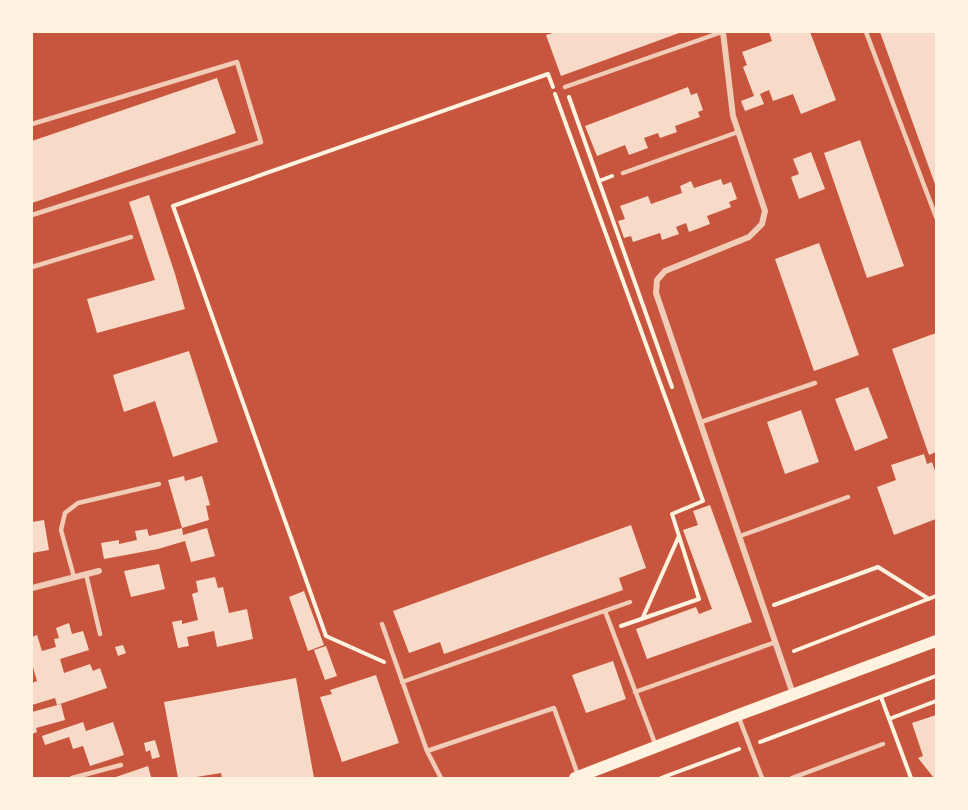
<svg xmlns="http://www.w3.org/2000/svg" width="968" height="810" font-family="'PT Sans Narrow',sans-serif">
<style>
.building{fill:#f7dbc8}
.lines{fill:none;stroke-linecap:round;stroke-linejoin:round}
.path{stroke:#fff3e0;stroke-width:4}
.service{stroke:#f1ccb7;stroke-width:4.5}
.minor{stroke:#f1ccb7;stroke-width:6}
.secondary{stroke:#fff3e0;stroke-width:12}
</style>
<rect width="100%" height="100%" fill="#c8553d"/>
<!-- building -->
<path class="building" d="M556,32H682L561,76L546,35Z
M769,32H810L836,100L801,114L793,94L773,101L769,90L760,94L764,104L745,111L741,101L754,96L743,67L747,65L742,52L772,41Z
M880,32H936V187Z
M217,78L236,133L32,203V141Z
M688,87L691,95L697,93L703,110L698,112L700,117L675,126L677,132L660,138L658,133L644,138L648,148L629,155L625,145L597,156L585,126Z
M860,140L904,266L867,278L824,153Z
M811,152L825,189L799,199L791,177L799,174L793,159Z
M721,179L723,185L731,182L737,199L729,202L731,207L707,216L710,224L689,232L686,223L676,227L679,234L662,240L660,233L633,242L631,236L624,238L618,221L625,219L620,206L648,196L651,204L682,193L680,186L691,181L694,188Z
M149,195L175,274L185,309L97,333L87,299L155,280L129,202Z
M819,243L859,355L814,371L775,259Z
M936,333V452L929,455L892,349Z
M189,351L218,442L173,457L155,401L124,412L113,375Z
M868,387L888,438L855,451L835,399Z
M801,410L819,462L785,474L767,422Z
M924,454L927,464L932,462L936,474V519L894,535L877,487L896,480L891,465Z
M184,476L185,481L202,476L210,505L206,506L209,520L182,528L168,480Z
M710,505L752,622L647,659L636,629L696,607L699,614L712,609L683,530L698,525L693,511Z
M44,520L49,550L32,553V522Z
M631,525L646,568L619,578L623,590L444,654L440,642L409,653L393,611Z
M182,528L183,535L207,528L215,556L191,562L185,541L158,549L104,559L101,543L119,540V544L137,540L135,531L147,529L149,536Z
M159,564L165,589L131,597L124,571Z
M215,577L218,588L223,587L229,613L247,609L253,639L217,647L214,631L187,637L189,646L178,648L172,622L182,620V624L198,620L192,594L198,592L196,581Z
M304,591L324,645L308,651L289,597Z
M69,623L72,634L83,631L89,650L60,659L64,673L90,664L93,671L100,668L107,688L57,705L55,698L32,705V683L37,681L32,664V637L37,635L42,651L56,647L54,639L59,638L56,628Z
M123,645L126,653L118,656L115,647Z
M326,646L337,676L325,680L314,650Z
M613,661L626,699L586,713L572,675Z
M376,675L399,743L342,762L320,697L332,694L330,690Z
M296,678L314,778H222L221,773L190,778H178L164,702Z
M61,704L65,720L36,728L37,732L32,734V712Z
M936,715V778H934L918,758L923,756L912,723Z
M83,722L86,731L113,722L124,755L90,766L83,746L73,749L69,737L45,745L42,736Z
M155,740L160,757L152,759L150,750L146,752L144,743Z
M148,766L151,777L147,778H113Z"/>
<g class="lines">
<!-- path -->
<path class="path" d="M555,94L703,501L672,514L679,536
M569,97L672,387
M599,181L612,176
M774,605L878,567L929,599
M621,626L699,599L679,536L643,617
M794,651L936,596
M384,662L326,636L173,206L548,74L553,87
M881,697L911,778
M889,719L936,701
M760,742L936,676
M661,778L739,749"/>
<!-- service -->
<path class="service" d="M866,32L936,217
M565,87L722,32
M32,124L237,62L261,142L32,215
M623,173L738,132
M32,267L131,237
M701,422L815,383
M740,536L848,497
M86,574L100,634
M74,577L61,530L65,513L78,503L159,484
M605,611L656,746
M382,624L427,751
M402,682L630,602
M635,692L776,642
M739,718L762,778
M72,778L121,765
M441,778L427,751L554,708L578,775
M792,778L883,744"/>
<!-- minor -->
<path class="minor" d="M723,32L733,116L765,211L762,224L749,237L665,271L657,280L656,293L793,694
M32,588L99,571"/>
<!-- secondary -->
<path class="secondary" d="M575,778L738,715L936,641"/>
</g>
<!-- border -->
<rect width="968" height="810" fill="none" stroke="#fff3e0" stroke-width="66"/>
</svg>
